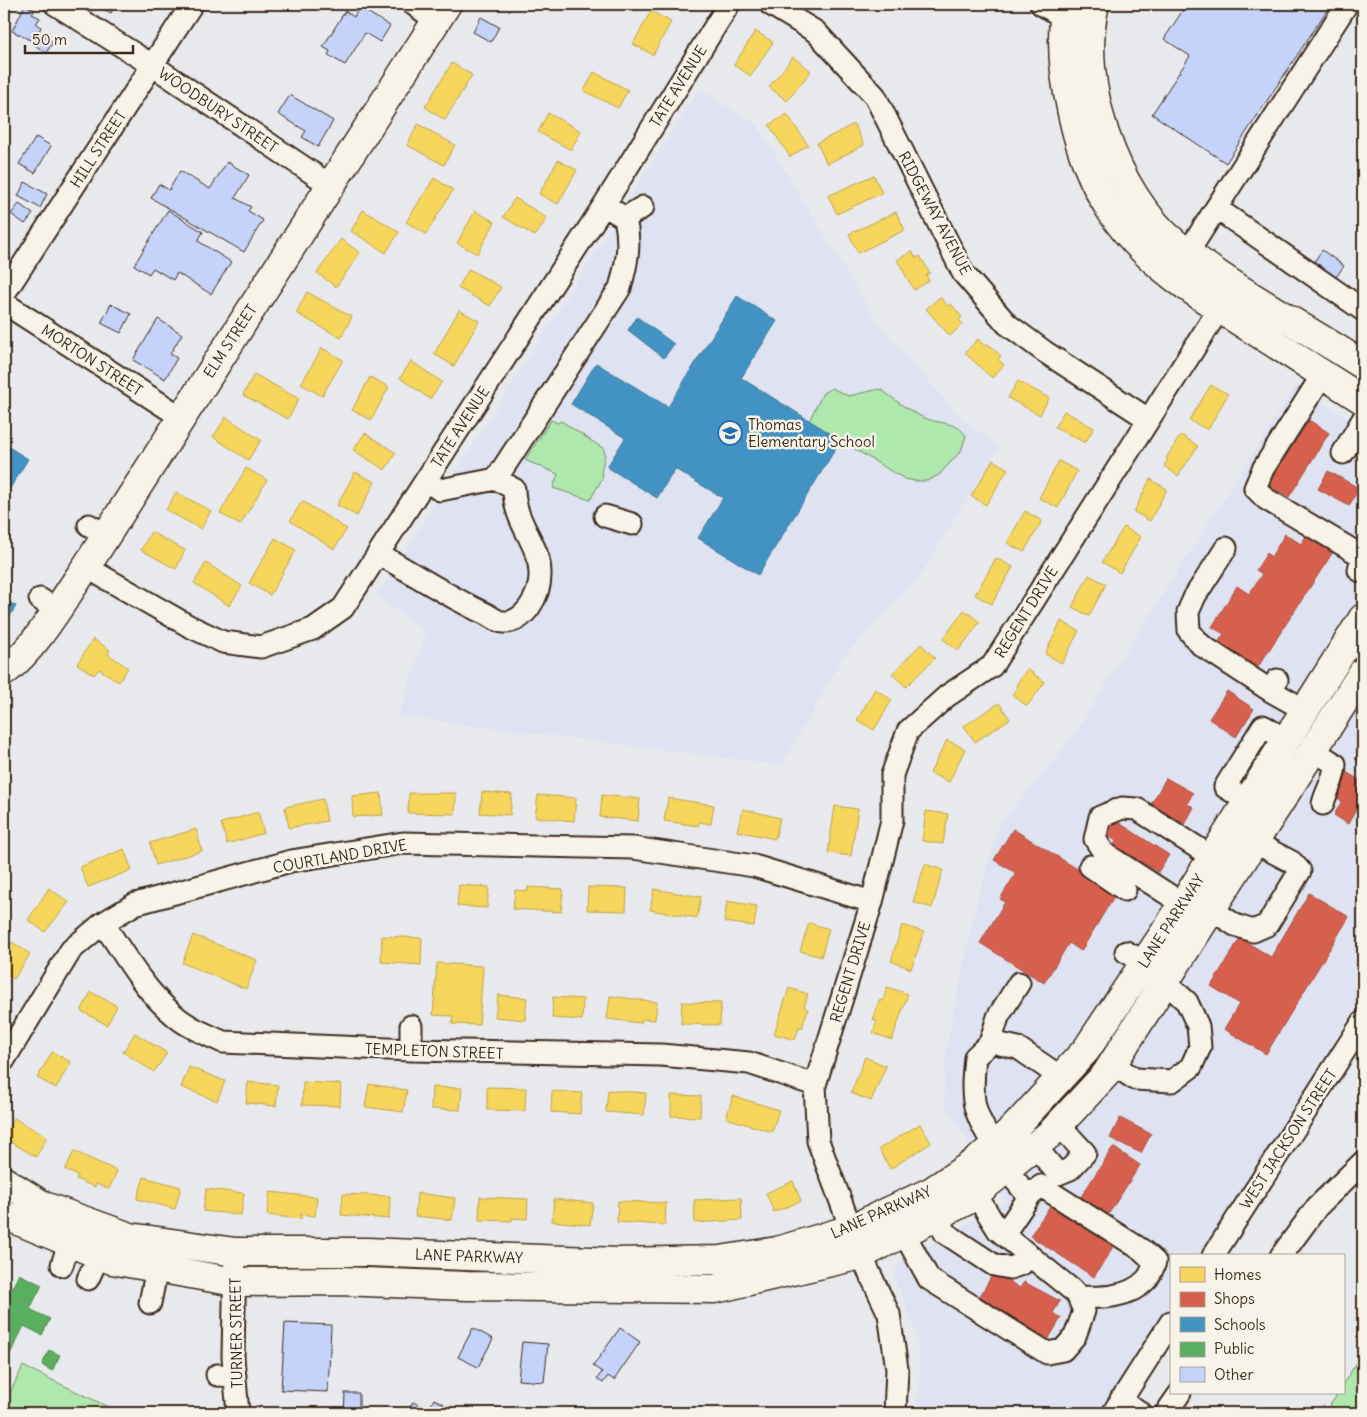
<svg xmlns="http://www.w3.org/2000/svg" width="1367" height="1417" font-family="Delius,sans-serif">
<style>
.built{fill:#dee2f1}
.green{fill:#afe8ac;stroke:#758965}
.homes{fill:#f6d55c;stroke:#bea249}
.shops{fill:#d6604d;stroke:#a8503f}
.schools{fill:#4393c3;stroke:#417492}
.public{fill:#5aae61;stroke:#51864d}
.building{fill:#c5d3fa;stroke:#3b2a1e}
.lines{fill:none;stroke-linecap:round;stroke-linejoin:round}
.minor-casing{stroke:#3b2a1e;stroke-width:25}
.major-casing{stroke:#3b2a1e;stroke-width:31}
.highway-casing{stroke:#3b2a1e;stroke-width:31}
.minor{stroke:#f7f3e8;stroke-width:21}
.major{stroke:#f7f3e8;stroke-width:28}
.highway{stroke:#f7f3e8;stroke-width:28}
.labels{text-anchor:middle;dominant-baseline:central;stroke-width:5;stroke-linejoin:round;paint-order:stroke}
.street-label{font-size:15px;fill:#3b2a1e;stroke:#f7f3e8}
.poi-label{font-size:15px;fill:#3b2a1e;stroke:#f7f3e8;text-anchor:start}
</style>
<rect width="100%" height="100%" fill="#e8e9ed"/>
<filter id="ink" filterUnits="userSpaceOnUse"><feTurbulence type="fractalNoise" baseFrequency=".02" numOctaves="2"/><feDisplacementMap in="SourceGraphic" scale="10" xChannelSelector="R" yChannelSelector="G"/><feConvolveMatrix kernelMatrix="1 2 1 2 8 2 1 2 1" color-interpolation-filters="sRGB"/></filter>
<g filter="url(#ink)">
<!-- built -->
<path class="built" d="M699,89L757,125L878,324L962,419L999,447L919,577L842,658L782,765L399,716L426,632L377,596Z
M1296,386L1363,428V996L1200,1256H1171V1303L1102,1413H916L920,1378L917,1334L894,1276L898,1264L1006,1202L944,1104L946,1048L977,902L1000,823L1067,745Z"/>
<!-- green -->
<path class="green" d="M832,388L848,396L880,389C895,399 909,412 927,419C941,424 958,422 966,436L961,451L939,475L927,481H915L905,479L894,473L809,421L823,393Z
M551,420L558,423L561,421L604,449L605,455L601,472L603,477L590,500L553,488L558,474L525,460Z
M1363,1360V1413H1325L1338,1393H1343V1384L1357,1362Z
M23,1366L121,1413H4V1398L7,1399Z"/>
<!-- homes -->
<path class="homes" d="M651,11L671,22L653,55L633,44Z
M755,31L773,42L751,76L734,65Z
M793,57L811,71L787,101L769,87Z
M452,63L472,75L445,120L425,107Z
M594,72L628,90L618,108L584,91Z
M548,113L581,131L571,150L538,132Z
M787,114L808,145L790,157L769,125Z
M418,124L455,145L444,165L407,145Z
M854,124L864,145L827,164L817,143Z
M558,160L577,170L558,204L539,194Z
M874,175L882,193L837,214L828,196Z
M434,178L453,190L426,234L406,222Z
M515,198L547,218L535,236L503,217Z
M363,210L399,232L386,253L351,231Z
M475,211L495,222L477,254L457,243Z
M896,212L905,230L858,253L849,234Z
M341,239L360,253L336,287L317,273Z
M912,251L916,258L920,256L930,273L926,275L929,281L914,290L897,260Z
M469,269L501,287L490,306L458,288Z
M307,292L352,317L341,338L296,313Z
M940,297L948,306L951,304L962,317L959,320L963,324L950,336L926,309Z
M459,310L479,321L454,366L434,354Z
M978,339L985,346L988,344L1001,356L998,359L1004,365L992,378L965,353Z
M322,348L343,360L322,396L301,384Z
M411,361L442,382L430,399L400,378Z
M254,374L299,399L288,419L243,395Z
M370,377L389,387L371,420L352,410Z
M1018,381L1049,398L1040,415L1008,398Z
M1211,385L1228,394L1208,430L1189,420Z
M1064,411L1094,428L1085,443L1055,427Z
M226,417L261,440L248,460L213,437Z
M365,433L396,453L385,470L353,450Z
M1181,435L1198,446L1178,476L1164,466L1168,459L1166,458Z
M993,460L1008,469L986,505L971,496Z
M1059,461L1077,471L1058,508L1039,498Z
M246,468L267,480L240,525L220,513Z
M355,472L375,482L357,516L337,505Z
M1150,479L1167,489L1150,521L1134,512Z
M176,492L211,511L201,529L166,510Z
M302,501L347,529L334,549L290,521Z
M1025,511L1042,521L1024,552L1007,543Z
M1124,527L1141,537L1120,573L1102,562Z
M151,532L185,550L176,569L141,550Z
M275,538L296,550L270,595L249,583Z
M996,558L1013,567L992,604L975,595Z
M206,563L242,586L229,606L194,583Z
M1089,575L1106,584L1089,616L1072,607Z
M964,610L980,622L958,651L943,639Z
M1061,621L1079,631L1062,663L1045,654Z
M93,639L110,650L108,654L128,668L119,682L99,669L94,675L77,664Z
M921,644L935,658L906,687L892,674Z
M1027,669L1045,682L1027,706L1012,695L1018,687L1016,685Z
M875,689L892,700L874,730L857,720Z
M999,703L1010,719L975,742L964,726Z
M947,740L965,749L949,782L930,773Z
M482,792L512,794L510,815L480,813Z
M381,793L383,815L353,817L352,796Z
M409,793H456L455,814L408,813Z
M538,795L576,798L574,821L535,817Z
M602,795L640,799L638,821L600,817Z
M668,798L714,805L711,824L699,822L698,826L664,821Z
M323,799L327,821L289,828L285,807Z
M835,806L858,809L851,856L828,853Z
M743,809L780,818L775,839L737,831Z
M926,811L948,814L943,844L922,841Z
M258,812L264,833L227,844L221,823Z
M196,829L202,851L156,865L150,843Z
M124,849L132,870L88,887L80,867Z
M925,864L943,870L932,908L913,902Z
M459,885L489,887L487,908L457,906Z
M528,887L563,889L561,912L513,909L515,890L528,891Z
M588,887L627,888L626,911L587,910Z
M49,888L69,902L45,932L28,920Z
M654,889L701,897L697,918L650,910Z
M727,901L757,906L754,926L724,922Z
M809,923L829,929L821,957L800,951Z
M902,925L924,932L911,969L891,961Z
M193,935L257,960L246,989L182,963Z
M382,936L422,938L421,965L381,962Z
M12,942L30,954L14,979L4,973V955Z
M437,963L483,966L479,1025L452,1024L453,1016L433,1015Z
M887,987L908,994L892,1040L873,1033L877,1021L873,1020L879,1000L883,1001Z
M789,988L808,994L804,1007L808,1009L802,1028L799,1027L795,1040L774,1034Z
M91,992L117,1006L107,1025L81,1011Z
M498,995L527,998L525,1020L495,1017Z
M610,996L657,1002L655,1020L642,1019L641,1023L607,1019Z
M553,997L583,999L582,1020L552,1018Z
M682,1002L721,1003L720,1025L681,1024Z
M135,1033L167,1053L154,1072L123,1052Z
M52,1052L71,1062L56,1088L37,1078Z
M865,1057L886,1066L871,1101L851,1093Z
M189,1067L225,1081L217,1101L181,1087Z
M248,1082L278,1085L276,1106L246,1103Z
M303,1082L341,1084L340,1106L302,1105Z
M369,1084L407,1090L403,1112L365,1107Z
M432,1087L462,1088L460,1110L431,1109Z
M487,1087L526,1088L525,1111L487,1110Z
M608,1090L646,1093L644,1115L606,1112Z
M552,1091L582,1093L580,1114L551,1112Z
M671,1095L701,1096L700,1117L671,1116Z
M733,1096L779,1110L772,1132L726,1118Z
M14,1118L47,1137L36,1157L4,1138Z
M920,1124L931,1143L890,1169L879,1149Z
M74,1151L117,1171L109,1189L96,1184L95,1187L76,1179L78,1176L65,1170Z
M144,1177L181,1187L175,1209L137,1199Z
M793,1181L801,1201L774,1212L766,1193Z
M206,1189L244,1193L241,1215L203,1211Z
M270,1192L317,1197L315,1216L301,1214V1219L267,1215Z
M417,1193L455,1198L452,1220L415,1216Z
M343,1194L390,1196L389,1219L341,1215Z
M480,1197L528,1199L527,1219L512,1218V1221L479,1220Z
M741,1198L742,1220L695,1223L694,1200Z
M554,1199L593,1203L590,1225L552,1221Z
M618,1201L666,1203L665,1225L617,1222Z"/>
<!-- shops -->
<path class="shops" d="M1309,420L1329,433L1289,497L1268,485Z
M1328,471L1359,488L1349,506L1318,489Z
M1308,533L1335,549L1256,670L1216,645L1224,634L1212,627L1237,586L1249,594L1262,574L1256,570L1267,553L1271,557L1285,534L1301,544Z
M1227,691L1254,709L1236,737L1209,719Z
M1363,747V764L1355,759Z
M1346,772L1363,782V814L1356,810L1348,824L1334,815L1342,801L1333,795Z
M1166,778L1193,793L1187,804L1194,807L1185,824L1151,805Z
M1110,817L1169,855L1158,872L1114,845L1116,841L1101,831Z
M1013,829L1116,893L1081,951L1069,943L1044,983L980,943L1005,902L1000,899L1016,873L994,860Z
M1309,893L1349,917L1266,1054L1224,1029L1239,1004L1211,986L1240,938L1271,957Z
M1120,1118L1151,1134L1141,1153L1110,1138Z
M1113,1147L1140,1165L1106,1218L1079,1200Z
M1053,1202L1116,1242L1094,1277L1030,1236Z
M994,1272L1020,1288L1024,1282L1060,1301L1053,1313L1061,1318L1046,1343L977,1301Z"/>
<!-- schools -->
<path class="schools" d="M737,296L777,321L741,378L841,440L758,575L698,538L723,498L675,469L657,498L607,467L625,438L571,404L596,363L668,407Z
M637,317L674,344L664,358L628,330Z
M4,444L28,459L4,498Z
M4,593L9,596L7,601L16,606L4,626Z"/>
<!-- public -->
<path class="public" d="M19,1274L42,1285L30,1309L50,1319L42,1335L24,1326L9,1356L4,1353V1304Z
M49,1350L60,1355L52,1371L42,1365Z"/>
<!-- building -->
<path class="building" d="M94,4H115L111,13Z
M1187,4H1331L1226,163L1152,114L1190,56L1164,39Z
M25,5L35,10L32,14L40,18L36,24L41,27L34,42L12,31Z
M359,7L390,26L380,42L365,33L345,65L328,55L330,51L323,47L345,11L354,17Z
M481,17L499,27L491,42L473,32Z
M43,35L53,42L46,53L36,46Z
M290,95L333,121L318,147L302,137L306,131L278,114Z
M36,137L51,146L35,173L19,164Z
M227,162L249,175L235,198L251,207L248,211L263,220L244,252L151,198L159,184L169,190L180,171L210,189Z
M25,182L47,194L40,208L18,196Z
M19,204L33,214L25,224L11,214Z
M168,210L203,232L198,241L231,262L211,294L177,273L173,280L153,268L149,274L134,265Z
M1322,250L1344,266L1336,277L1314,262Z
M111,304L131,314L121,333L101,323Z
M158,319L182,334L170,354L177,358L165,379L133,360Z
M285,1323L331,1325L328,1392L281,1390Z
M473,1328L493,1339L478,1367L458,1357Z
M620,1328L640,1342L614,1380L608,1376L603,1383L597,1379L602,1372L593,1366Z
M522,1342L548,1344L544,1382L518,1380Z
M345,1393H359V1413H344Z
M434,1399L444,1404L441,1410L431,1405Z
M413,1402L435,1413H407Z
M516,1405L529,1413H511Z"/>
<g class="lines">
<!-- minor casing -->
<g class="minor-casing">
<path id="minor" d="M55,4L152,65L330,185
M413,4L437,21
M770,4L816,32L875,96L963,273L1007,324L1045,352L1148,419
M1041,4L1064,17H1092
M1216,208L1363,310
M625,218L643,207
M1188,252L1347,4
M4,294L192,4
M4,303L181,417
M1323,374L1263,469L1255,488L1266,499L1362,556L1359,570L1363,572
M1343,453L1363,419
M496,479L620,288C627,263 631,244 625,218L604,205
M426,481L440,490L496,479L509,486
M605,516L632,524
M89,525L106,535
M1226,548L1195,596L1188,612L1189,631L1201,645L1271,691
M379,554C414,574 449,597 486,614C491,617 498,622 503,622C525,624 540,594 540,576C541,543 514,525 514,489
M86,567L189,626L223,642L261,647L313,629L343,608L604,205L729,4
M40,599L56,610
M1277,680L1271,691L1305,710
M1313,750L1335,764C1335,780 1326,790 1323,804
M1248,801L1225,787L1263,726L1286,740
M1090,866L1125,890
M1183,904L1104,853L1095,839L1100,817L1122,808L1137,809L1212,857
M1211,909L1235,925L1253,931L1267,925L1300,871L1292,862L1254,842
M103,923C124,954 144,990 173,1014C187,1027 206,1034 223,1042L411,1050L661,1055L749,1063L815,1085
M1126,952L1145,962
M990,1043L998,1017L1019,983
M411,1050V1026
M4,1060L71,950L103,923L135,904L291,861L403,843L633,848L754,866L872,902
M1112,1064L1135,1079L1172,1081L1191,1067L1200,1047L1198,1026L1187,1002L1165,982
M994,1145C971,1110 971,1098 975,1057L991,1042L1018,1048L1062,1078
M1035,1146L1058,1174L1070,1169L1085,1153L1059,1125
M1006,1169L1029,1197
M936,1216L945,1233L994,1265L1010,1268L1022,1264L1029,1255
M904,1233L929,1279L1047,1353L1063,1350L1075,1336L1084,1311L1077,1294L998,1230L975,1193
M1004,1234L1031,1194L1041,1186L1142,1250L1155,1262C1153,1268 1150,1276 1146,1280C1129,1298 1101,1298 1079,1297
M235,1252L233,1357L238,1413
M1213,1256L1363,1022
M1281,1256L1317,1207L1363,1162
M62,1265L69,1243
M88,1279L99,1255
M150,1303L157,1268
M217,1375L235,1376
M1121,1399L1141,1413
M895,1413L897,1369L889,1314L861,1255L818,1141L815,1085L872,902L892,820V775L908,731L947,696L992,666L1228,295
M1113,1413L1171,1322
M1166,1413L1180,1393"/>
</g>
<!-- major casing -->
<g class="major-casing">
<path id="major" d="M1066,4C1060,39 1064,78 1072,113C1079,146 1092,182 1111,211C1145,264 1202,298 1255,331C1291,354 1327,377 1363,400
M1095,4C1076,81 1114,194 1176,244C1234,290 1301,325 1363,365
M4,672C37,647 62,601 86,567L447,4"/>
</g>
<!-- highway casing -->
<g class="highway-casing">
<path id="highway" d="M4,1181L44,1206L130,1237L235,1252H367L617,1262L720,1260L777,1251L851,1229L932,1191L977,1161L1014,1128L1086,1050L1169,926L1363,618
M4,1215L112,1260L235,1282L340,1281L467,1286L715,1289L861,1255L966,1201L1050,1134L1106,1074L1363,672"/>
</g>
<!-- minor -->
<use href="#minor" class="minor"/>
<!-- major -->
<use href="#major" class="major"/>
<!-- highway -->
<use href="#highway" class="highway"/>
</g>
</g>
<!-- icons -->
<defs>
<g id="school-ring" transform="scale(1.25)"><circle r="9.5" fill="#f7f3e8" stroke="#1f6fb2" stroke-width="1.5"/><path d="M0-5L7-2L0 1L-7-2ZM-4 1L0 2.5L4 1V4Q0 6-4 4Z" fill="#1f6fb2"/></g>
</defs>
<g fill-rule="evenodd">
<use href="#school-ring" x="730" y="433"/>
</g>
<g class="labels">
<!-- street labels -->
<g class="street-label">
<text transform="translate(678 86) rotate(-58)">TATE AVENUE</text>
<text transform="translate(218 110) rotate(34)">WOODBURY STREET</text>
<text transform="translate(98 149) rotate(-57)">HILL STREET</text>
<text transform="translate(935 213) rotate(62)">RIDGEWAY AVENUE</text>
<text transform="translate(230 341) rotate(-57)">ELM STREET</text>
<text transform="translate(92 360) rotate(33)">MORTON STREET</text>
<text transform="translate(460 427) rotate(-57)">TATE AVENUE</text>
<text transform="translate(1026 612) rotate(-58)">REGENT DRIVE</text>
<text transform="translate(340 856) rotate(-10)">COURTLAND DRIVE</text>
<text transform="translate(1171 921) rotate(-57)">LANE PARKWAY</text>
<text transform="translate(850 972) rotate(-73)">REGENT DRIVE</text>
<text transform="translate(434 1051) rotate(2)">TEMPLETON STREET</text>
<text transform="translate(1288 1139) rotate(-57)">WEST JACKSON STREET</text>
<text transform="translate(881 1212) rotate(-24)">LANE PARKWAY</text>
<text transform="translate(469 1256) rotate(2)">LANE PARKWAY</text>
<text transform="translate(236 1333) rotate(-91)">TURNER STREET</text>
</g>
<!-- poi labels -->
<g class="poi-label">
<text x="748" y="424">Thomas<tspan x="748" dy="17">Elementary School</tspan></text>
</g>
</g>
<!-- margin -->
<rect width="1367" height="1417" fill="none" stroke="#f7f3e8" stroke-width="20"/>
<rect x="10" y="10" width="1347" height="1397" fill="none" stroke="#3b2a1e" stroke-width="2" filter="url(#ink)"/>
<!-- legend -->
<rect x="1170" y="1254" width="175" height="140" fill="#f7f3e8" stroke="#aca397"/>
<rect x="1180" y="1267" width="25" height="15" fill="#f6d55c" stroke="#aca397"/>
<text x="1214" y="1280" font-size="15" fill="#3b2a1e">Homes</text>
<rect x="1180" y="1292" width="25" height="15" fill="#d6604d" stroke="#aca397"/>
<text x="1214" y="1304" font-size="15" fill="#3b2a1e">Shops</text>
<rect x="1180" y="1317" width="25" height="15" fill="#4393c3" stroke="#aca397"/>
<text x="1214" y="1330" font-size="15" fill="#3b2a1e">Schools</text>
<rect x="1180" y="1342" width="25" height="15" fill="#5aae61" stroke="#aca397"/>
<text x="1214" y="1354" font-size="15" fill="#3b2a1e">Public</text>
<rect x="1180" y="1367" width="25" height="15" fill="#c5d3fa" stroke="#aca397"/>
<text x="1214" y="1380" font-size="15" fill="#3b2a1e">Other</text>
<!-- scale -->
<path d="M25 45v8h108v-8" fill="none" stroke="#3b2a1e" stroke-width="2.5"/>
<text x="32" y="45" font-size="15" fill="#3b2a1e" stroke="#f7f3e8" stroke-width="4" paint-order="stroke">50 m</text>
</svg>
